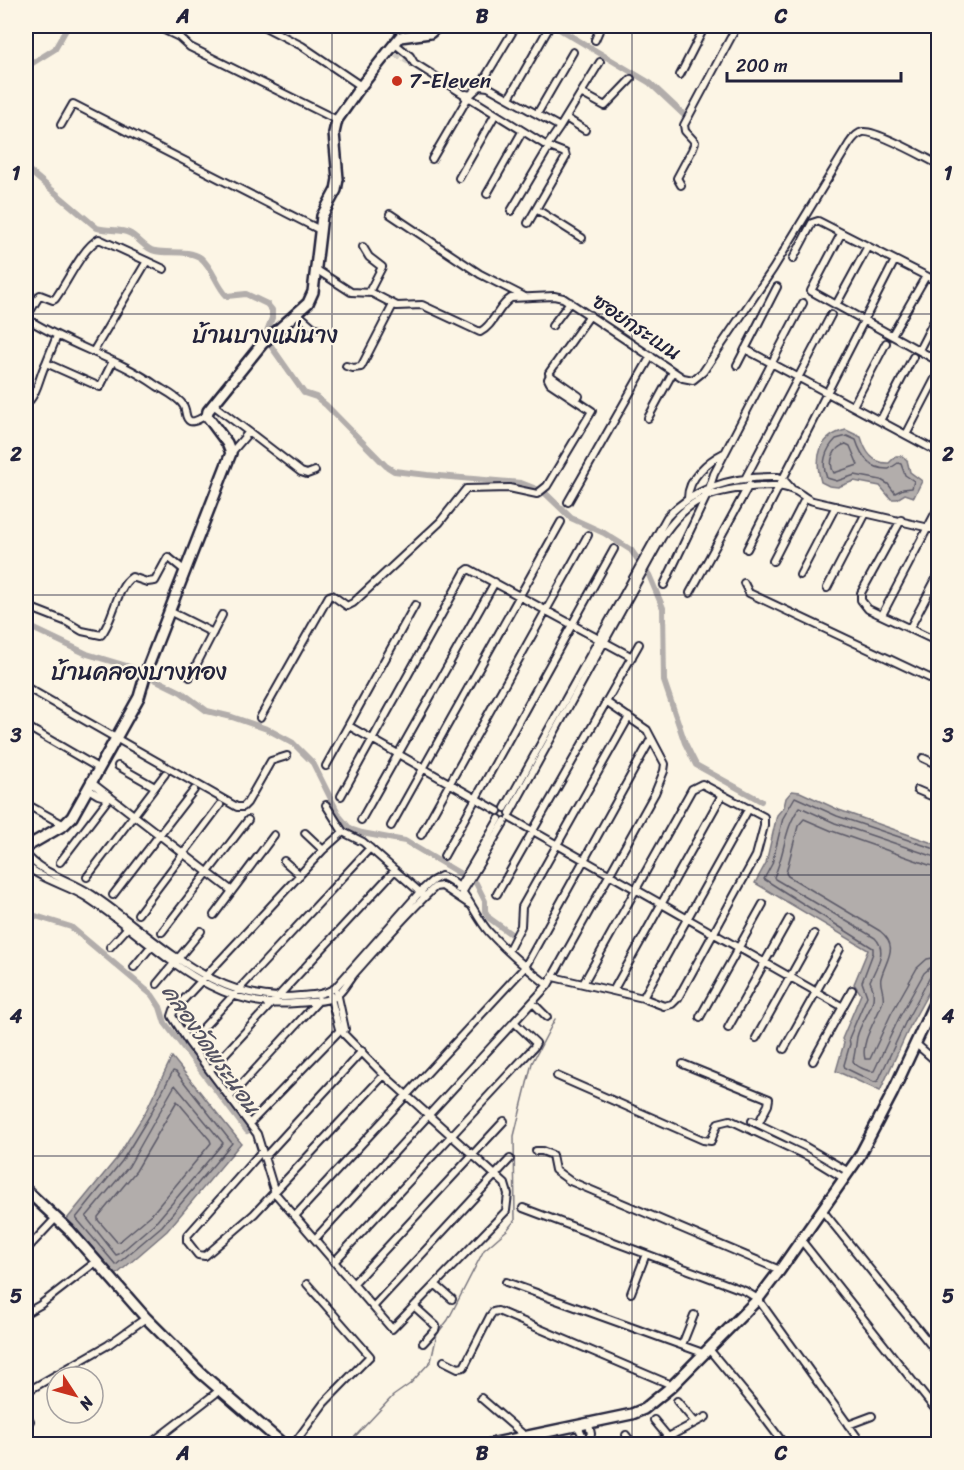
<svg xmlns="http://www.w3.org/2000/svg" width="964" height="1470" font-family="Sriracha,'Playpen Sans Thai',sans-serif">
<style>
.water{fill:#b2adab;stroke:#78757e;stroke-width:1.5}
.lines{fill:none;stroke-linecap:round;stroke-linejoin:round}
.shore{stroke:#5c5a68;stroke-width:1.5}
.stream{stroke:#78757e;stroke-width:1.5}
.canal{stroke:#b2adab;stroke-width:6}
.street-tunnel{stroke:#d0cbc3;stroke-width:6;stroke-dasharray:6 3;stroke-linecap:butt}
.street-casing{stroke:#22223b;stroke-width:10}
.secondary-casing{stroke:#22223b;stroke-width:14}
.street{stroke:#fcf5e5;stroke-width:6}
.secondary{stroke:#fcf5e5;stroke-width:9}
.grid{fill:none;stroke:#22223b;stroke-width:1.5;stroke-opacity:0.55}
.poi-dot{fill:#c8321e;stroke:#fcf5e5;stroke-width:2}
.labels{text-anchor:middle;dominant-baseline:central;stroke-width:4.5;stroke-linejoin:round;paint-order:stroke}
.poi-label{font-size:21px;fill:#22223b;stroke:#fcf5e5;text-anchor:start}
.street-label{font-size:21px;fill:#22223b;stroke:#fcf5e5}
.water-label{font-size:22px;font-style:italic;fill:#545362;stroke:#fcf5e5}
.quarter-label{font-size:24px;fill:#22223b;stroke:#fcf5e5}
.neatline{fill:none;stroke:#22223b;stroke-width:2}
.grid-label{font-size:20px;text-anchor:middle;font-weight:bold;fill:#22223b}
</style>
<rect width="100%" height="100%" fill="#fcf5e5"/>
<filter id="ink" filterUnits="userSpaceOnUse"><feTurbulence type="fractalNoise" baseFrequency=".0167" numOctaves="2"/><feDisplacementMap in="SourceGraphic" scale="12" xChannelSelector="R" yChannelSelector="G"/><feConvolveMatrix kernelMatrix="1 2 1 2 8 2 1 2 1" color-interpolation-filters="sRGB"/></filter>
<g filter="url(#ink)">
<!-- water -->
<path class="water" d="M846,430L861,437C865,451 872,464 889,463L896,456H902L907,460L910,472L922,481L914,497L905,494L897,499H891L880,486L854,481L838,487L829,486L821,482C814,457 819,436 846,430Z
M792,791L800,792L839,810L938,845V975L911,1024L880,1091L836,1071L844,1043L842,1039L861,994L854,984L868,950L755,883L766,863L777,815L784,807L786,798Z
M172,1057L241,1143L167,1231L116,1275L67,1219L117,1158L145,1113Z"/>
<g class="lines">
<!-- shore -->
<path class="shore" d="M847,436L856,440C861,456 870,470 889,469L898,463L901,464L905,475L914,481L912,488L903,489L895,493L888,484L881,480L855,475L837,481L827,478C821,464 825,450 836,439Z
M846,444L850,446L858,465L834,473C828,463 833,447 846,444Z
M938,850L837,816L795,797L783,818L772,864L764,879L873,948V953L862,982L867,996L849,1038L850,1044L844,1065L845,1068L874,1082L878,1081L906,1021L930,977L938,974
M938,858L835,823L800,807C784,827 785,854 774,877L775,879L875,938C888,951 876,967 870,981C881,1004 862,1016 857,1037C856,1045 855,1053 853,1061C855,1066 868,1072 874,1071L899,1018L924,973L931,967L938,966
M938,867L929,865L832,831L804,819L798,826L786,873L788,876L880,931C900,947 886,959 881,978C879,985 885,993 883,1001C877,1019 860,1041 865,1059H870L891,1014L917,968L927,959L938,957
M173,1071L176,1072L232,1143L162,1226L116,1265L76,1218L122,1161L150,1115Z
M175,1085L223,1143L157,1221L119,1254L116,1255L86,1217L129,1166Z
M177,1101L210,1140L211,1143L151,1215L120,1241L117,1242L98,1220V1217L136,1171Z"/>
<!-- stream -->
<path class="stream" d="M348,1444L393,1396L410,1384L431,1361L437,1334L448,1320L484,1250L507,1230L515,1220L514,1136L532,1063L555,1019"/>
<!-- canal -->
<path class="canal" d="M554,26L650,83L683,114
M26,67L55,49L68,26
M26,168L97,228C107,231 121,229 129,233C138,237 146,250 155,251C169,254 188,249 201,258C213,268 216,285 227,296L246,294L267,304L272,310V318L267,331L271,346L304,393L316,397L326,405L386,466L394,471L427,475L521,483L544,492L571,518L604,533L631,550L649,575L663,608L664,681L685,743L696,765L761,801
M26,625L87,654L130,667L181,692L207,711L232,717L267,729L293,743L313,763L340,817L350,829L362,833L405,841L476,883L485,901V911L489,918L511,934
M26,913L71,927L152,995L160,1007L165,1023L247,1131"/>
<!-- street-tunnel -->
<path class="street-tunnel" d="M388,50L407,61L414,63"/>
<!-- street casing -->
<g class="street-casing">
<path id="street" d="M156,26L179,37L190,47L337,120
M263,26L302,46L361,86
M595,40L601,26
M394,43L410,56L414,63L465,95
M680,75L705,26
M480,86L516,26
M581,93L605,106L631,79
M470,98L547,146L560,127L488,87L480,86L470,95L466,94L465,97L468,99L470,95
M509,98L550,26
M537,114L573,52
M566,118L585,130
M61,125L73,104L320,230
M560,127L600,62
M432,159L467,99
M459,178L495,115
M681,185L677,178L692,150L695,142L685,131L684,125L737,26
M487,194L522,132
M536,209L582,238
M511,211L549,147
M390,214L480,274L523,296
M528,223L566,157L565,153L547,146
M841,234L811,291L938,361
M363,247L369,257L382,267L369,292
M793,259L812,223L818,221L938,282
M317,270L351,292L372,293L397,306L422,305L480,332C494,325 498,306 511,298L554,296L563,298L683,378L693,380L703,372L773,269L849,144C853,138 857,133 863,132C876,130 924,157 938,164
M836,305L867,248
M297,313L313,327L320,329
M26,318C67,345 116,357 157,386C165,391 178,397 183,405C187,410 184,418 190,421C195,423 202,417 207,415
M26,318L40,295L53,300L55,299C67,283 82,248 99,239L164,269
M552,326L570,302
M892,335L926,276
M57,336L46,363L100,387L113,361
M745,349L938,452
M919,350L938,313
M93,352L147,261
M737,365L777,287
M346,366L353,368L361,367L393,305
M579,396L552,377L549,373L590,315
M26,401L30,400C38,391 40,374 46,363
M212,404L249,432
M853,406L886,343
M648,418L673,372
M880,421L913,357
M906,435L938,373
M933,449L938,439
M231,453L249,432L301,472L307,474L315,471
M745,479L831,315
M688,498C688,478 708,461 724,453
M568,502L651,356
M901,520L861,593V600L868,609L938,642
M747,549L894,262
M773,561L805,499
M800,575L836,506
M744,583L749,593L938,682
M664,585L707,495L714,474L803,303
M827,588L866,513
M690,593L749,485
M26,606L67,622L82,631L101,635C114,620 116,587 132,577L147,582L155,581L168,557L184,570
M169,611L213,633
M882,615L938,508
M910,628L938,575
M190,677L222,615
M26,687L237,807H243L247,803L271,761L287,756
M260,718L329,596L332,595L347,606L353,603L440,522L466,489L509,488L537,494L547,486L592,411L550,383L548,379L550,375
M26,726L100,769
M349,726L498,811
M923,758L938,765
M118,766L155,787
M326,766L415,605
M92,783L232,891
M88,789L98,795L109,798
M917,790L938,799
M341,796L465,572L469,569L632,657
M26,804L64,825
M326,805L343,832L363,842L422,894
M505,808L667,517C696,486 736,476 778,477L783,479L791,488
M510,813L662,537C686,501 708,491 751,487C766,486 780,484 793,490C800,492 805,499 813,501L938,530
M510,818L843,1007
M361,820L495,582
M391,826L561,522
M305,833L323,850
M421,835L588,535
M26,854C41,874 71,880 91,894C157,938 214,1006 300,996C312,995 324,995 335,988L420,892L432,881L441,876C465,883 473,914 489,932C507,952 527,969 548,985
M444,856L614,549
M284,861L300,875
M60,862L109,798
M26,865C42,880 67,885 86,897C155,941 206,1011 296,1003C308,1002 322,1002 333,998C342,994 348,981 354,974C380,945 406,914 435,887L442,886L469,904
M87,877L165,774
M458,889L499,819
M462,893L505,821
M497,894L639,644
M113,895L194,790
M138,914L220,805
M214,915L274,835
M162,932L248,820
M110,947L129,926
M508,951L521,926L522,907L629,717
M134,967L153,944
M553,977L643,998L664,1006L672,1004L678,998L756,856L764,826V817L702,784L692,789L583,984
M157,984L201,931
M329,991L339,1029L384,1075L505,1184L508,1194L506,1211L392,1329L275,1193L257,1134L189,1043L172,1016L174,1010L323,850L343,832
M613,991L722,795
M337,992L345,1029
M643,998L749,808
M533,1003L547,1017
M927,1016L938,1024
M700,1017L763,904
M728,1028L789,919
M756,1038L814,934
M189,1043L370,848
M915,1043L938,1063
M784,1049L840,949
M813,1061L852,990
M683,1064L769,1099L768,1105L758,1124
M210,1070L395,870
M557,1076L703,1140L711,1141L718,1123L730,1120L809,1157L845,1179
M230,1097L319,1000
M752,1121L806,1147L849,1172
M250,1123L344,1026
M262,1151L187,1236V1241L198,1255L205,1256L254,1214L384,1075
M536,1151H542L552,1155L555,1170L570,1181L780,1270
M264,1158L362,1051
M523,1208L745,1291L758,1299L862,1444
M822,1210L938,1354
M295,1216L525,967L651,739
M315,1239L548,985L655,793L664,771L665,764L647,730L606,702
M801,1240L938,1413
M26,1250L56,1218
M334,1262L534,1047L536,1043L515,1023
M506,1282L703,1353
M353,1284L504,1121
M436,1285L452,1299
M631,1293L646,1254
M373,1307L510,1159
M415,1307L436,1326L435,1330L423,1343
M26,1313L40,1305L97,1261
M682,1345L694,1315
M708,1348L754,1404L784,1444
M444,1361L458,1368L464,1367L490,1316L493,1312L498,1311L667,1383L671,1387
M26,1392L108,1345L146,1318
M481,1398L525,1436
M677,1401L695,1422
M26,1414L30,1421
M654,1420L668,1437
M848,1425L872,1416
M578,1426L584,1439L587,1440L591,1434L589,1424
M626,1435L633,1444
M150,1444L220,1390
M294,1444L324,1403L370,1356L307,1284
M576,1444L584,1439
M655,1444L706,1417"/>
</g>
<!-- secondary casing -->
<g class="secondary-casing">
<path id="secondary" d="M26,847L64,825L72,817L139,697L148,666L231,453L227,443L207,416L208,411L262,344L308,303L313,292L322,216L336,190L338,179L334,133L337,120L361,86L400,37L430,33L438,26
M26,1190L69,1230L146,1318L202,1374L283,1444
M490,1444L632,1414L644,1409L671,1387L758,1299L780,1270L859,1157L892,1094L938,995"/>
</g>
<!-- street -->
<use href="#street" class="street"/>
<!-- secondary -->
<use href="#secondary" class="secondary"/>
</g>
</g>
<!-- grid -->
<path class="grid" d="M332,26V1444M632,26V1444M26,314H938M26,595H938M26,875H938M26,1156H938"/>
<!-- markers -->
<circle class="poi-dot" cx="397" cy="81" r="6"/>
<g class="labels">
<!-- poi labels -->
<g class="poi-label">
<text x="409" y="81">7-Eleven</text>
</g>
<!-- street labels -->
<g class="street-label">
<text transform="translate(637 327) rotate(34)">ซอยกระเบน</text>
</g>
<!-- water labels -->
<g class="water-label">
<text transform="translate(211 1049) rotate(55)">คลองวัดพระนอน</text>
</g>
<!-- quarter labels -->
<g class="quarter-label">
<text x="265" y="335">บ้านบางแม่นาง</text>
<text x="139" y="672">บ้านคลองบางทอง</text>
</g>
</g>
<!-- margin -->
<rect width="964" height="1470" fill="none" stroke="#fcf5e5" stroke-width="66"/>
<!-- north arrow -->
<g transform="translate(75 1395) rotate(126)"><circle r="28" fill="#fcf5e5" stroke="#a5a1a1" stroke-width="1.5"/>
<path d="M0-4.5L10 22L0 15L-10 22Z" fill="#c8321e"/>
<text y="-9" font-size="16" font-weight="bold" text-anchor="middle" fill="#22223b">N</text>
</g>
<!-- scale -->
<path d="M727 72v9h174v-9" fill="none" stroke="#22223b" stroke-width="3"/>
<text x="736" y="72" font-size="18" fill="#22223b" stroke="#fcf5e5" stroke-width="4.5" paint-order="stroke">200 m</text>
<rect x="33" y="33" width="898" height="1404" class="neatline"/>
<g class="grid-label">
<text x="183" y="23">A</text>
<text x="482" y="23">B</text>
<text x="781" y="23">C</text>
<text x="16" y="180">1</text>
<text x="948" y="180">1</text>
<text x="16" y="461">2</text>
<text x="948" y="461">2</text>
<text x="16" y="742">3</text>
<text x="948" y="742">3</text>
<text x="16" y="1023">4</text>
<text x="948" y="1023">4</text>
<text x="16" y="1303">5</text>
<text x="948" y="1303">5</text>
<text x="183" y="1460">A</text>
<text x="482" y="1460">B</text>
<text x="781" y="1460">C</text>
</g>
</svg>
